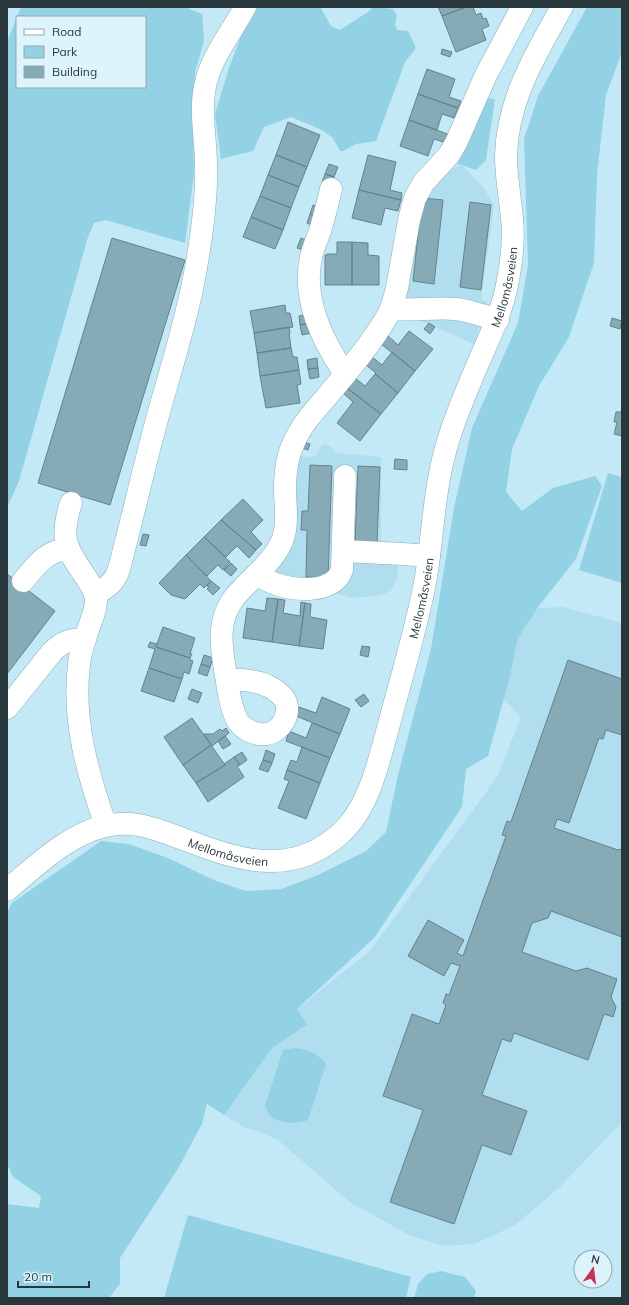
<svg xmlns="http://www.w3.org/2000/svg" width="629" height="1305" font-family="Mulish,sans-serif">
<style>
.built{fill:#b0deee}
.green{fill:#93d1e5}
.building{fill:#86aab6;stroke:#61838f}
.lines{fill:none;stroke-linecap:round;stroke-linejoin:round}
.minor-casing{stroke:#89adb9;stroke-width:23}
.minor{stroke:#fff;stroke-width:22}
.labels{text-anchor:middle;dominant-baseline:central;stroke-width:3;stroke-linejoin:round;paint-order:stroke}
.street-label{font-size:12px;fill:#28373c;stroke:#def4fc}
</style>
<rect width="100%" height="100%" fill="#c4e9f6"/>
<!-- built -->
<path class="built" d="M462,165L483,187L494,205L481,300L487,301L474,344L421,321L417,304L406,302L402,297L419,201L437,175Z
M324,444L330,446L334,451L337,453L381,457V543L397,563L398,569L397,578L393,587L385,594L375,596L351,598L281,576L275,572L295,456L308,457L316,455L318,452L320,447Z
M563,607L622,623V1122L559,1188L515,1225L475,1244L444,1246L411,1236L351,1203L278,1140L258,1131L245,1128L207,1104L297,1009L370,951L497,777L521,717L499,694L513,609Z"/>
<!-- green -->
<path class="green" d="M21,7H185L202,14L204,41L195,72L193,114L194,174L185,243L106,220L94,223L88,237L19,481L7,508V42L17,17V87H145V17H17Z
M252,7H320L331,26L340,30L368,12L373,7L393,9L397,15L395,25L397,30L408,31L416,48L405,62L376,141L356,144L343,151H340L333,138L322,130L291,117L264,127L253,151L221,159L215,114L229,68Z
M587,7H622V52L606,95L597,174L594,263L569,337L539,386L512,449L506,492L522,511L553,488L595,476L602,486L576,559L538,607L518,638L509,680L488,756L466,769L462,807L374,938L297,1009L307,1024L271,1049L224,1115L207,1104L202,1124L179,1167L120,1258V1284L109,1298H7V1204L39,1208L41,1196L13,1177L7,1164V913L12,903L101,841L129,844L168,858L216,881L246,891L281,889L318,875L366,851L386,832L398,775L431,649L454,508L472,428L518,323L528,265L524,139L538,96Z
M487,98L495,99L486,160L476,170L456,163Z
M608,473L622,477V583L579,570Z
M295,1048C309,1050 316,1052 326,1064L308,1120C296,1124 280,1125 270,1115C268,1113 267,1109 265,1106L283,1050Z
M188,1215L411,1277L406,1298H164Z
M441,1271L465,1277L476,1291L474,1298H414L418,1284L427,1274Z"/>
<!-- building -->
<path class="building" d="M438,7H466L442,16Z
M466,7H473L476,15L481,13L483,19L486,18L489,26L482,29L486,40L456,52L442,16Z
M442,49L452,52L450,57L441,54Z
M427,69L455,79L449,97L461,101L458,108L418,94Z
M418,94L458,108L454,118L442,114L437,130L409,120Z
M409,120L450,135L446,143L434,139L428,156L400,146Z
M288,122L320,135L307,167L276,155Z
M276,155L307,167L299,187L268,175Z
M368,155L396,162L390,190L402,193L401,200L359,190Z
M329,164L338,167L334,177L325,174Z
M325,174L334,177L331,185L322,182Z
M268,175L299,187L291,208L260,196Z
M359,190L401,200L398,211L385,208L381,225L352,218Z
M260,196L291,208L283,230L251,217Z
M422,198L443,200L434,284L413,281Z
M470,202L491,205L481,290L460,287Z
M313,205L322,209L319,218L310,214Z
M310,214L319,218L316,227L307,223Z
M251,217L283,230L275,249L243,237Z
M112,238L185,260L110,505L38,483Z
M301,238L310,242L306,251L297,248Z
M337,242H352V285H325V255H327V254H337Z
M352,242L368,243V255L379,256V285H352Z
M285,305L286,313H290L293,327L254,333L250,311Z
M309,314L310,323L300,325L299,316Z
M612,318L622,321L620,329L610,326Z
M310,323L312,333L302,335L300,325Z
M429,323L435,327L430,334L424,329Z
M289,327L290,333H289L291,348L257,353L254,333Z
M409,331L433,349L415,371L381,344L388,336L398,345Z
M291,348L293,357H297L299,370L260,376L257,353Z
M392,352L415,371L398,393L375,374L376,373L366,365L372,357L382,365Z
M317,358L318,368L308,369L307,360Z
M318,368L319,377L310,379L308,369Z
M299,370L301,384L297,385L300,403L266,408L260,376Z
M375,374L398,393L381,414L347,388L355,378L365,386Z
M347,388L381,414L360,441L337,423L353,402L343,393Z
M616,412H622V436L614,434L617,422H614Z
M303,442L310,444L308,450L302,448Z
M395,459L407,460V470L394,469Z
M310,465L332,466L328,578L306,577L307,530H301L302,511H308Z
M358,466L380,467L377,543H355Z
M243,499L263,520L251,532L262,544L256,550L221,520Z
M221,520L256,550L249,558L237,546L226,557L204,537Z
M143,534L149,535L146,546L140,545Z
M204,537L230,562L223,570L218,565L207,576L186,555Z
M186,555L211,581L204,588L200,584L185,599L171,595L159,583Z
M231,563L237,569L231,576L224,570Z
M7,574L55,611L7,674Z
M211,581L220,588L213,595L207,589L209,587L207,586Z
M267,598L278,599L272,642L243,638L247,608L265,611Z
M278,599L285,600L283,613L300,616L301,602L305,603L299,646L272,642Z
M305,603L311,604L310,617L327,620L323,649L299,646Z
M163,627L195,638L190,654H192L190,658L156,647Z
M150,642L157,644L156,647L190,658V660L193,661L189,674L184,672L182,679L149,668L155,649L148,647Z
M362,646L370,647L368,657L360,655Z
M204,655L213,658L210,667L201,664Z
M568,660L622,679V735L606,730L603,739L599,738L569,823L557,819L554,828L618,850L622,849V937L551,911L548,918L532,923L522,952L576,971L587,968L617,979L611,997L616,1007L613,1017L604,1014L588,1060L514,1033L511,1042L502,1039L482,1095L527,1111L511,1155L482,1145L454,1224L390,1202L423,1110L383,1096L412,1014L439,1024L446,1005L443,1003L446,994L449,995L460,966L451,963L444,976L408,956L428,920L464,940L457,953L463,956L506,836L502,835L507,821L511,822Z
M201,664L210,667L207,676L198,673Z
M149,668L182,679L174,702L141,691Z
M192,689L202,693L198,703L188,699Z
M364,694L369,701L361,707L355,700Z
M322,697L350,709L340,734L296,716L299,707L316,713Z
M192,718L211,745L183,765L164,737Z
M312,723L340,734L330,758L286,741L289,731L306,738Z
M226,728L229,733L212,746L204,734H213L220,729L222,731Z
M225,736L231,744L223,749L218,741Z
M211,745L225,765L196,783L183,765Z
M302,747L330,758L320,783L287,770L291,760L297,762Z
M266,750L275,754L272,763L263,760Z
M242,752L247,760L240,765L234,757Z
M234,757L240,765L237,766L244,777L208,802L196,783L225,765L224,764Z
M263,760L272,763L268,772L259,769Z
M287,770L320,783L306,819L278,808L289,781L284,779Z"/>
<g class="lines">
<!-- minor casing -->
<g class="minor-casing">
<g id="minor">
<path d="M331,189C328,203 324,217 320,231C317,239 313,248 311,257C302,299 322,340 345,374"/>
<path d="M391,309C413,311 434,307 456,309C470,311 484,316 498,320"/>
<path d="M71,503C60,537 65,547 85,576C90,583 96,592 96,601C96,610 92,618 89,627C85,639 80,652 79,665C72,720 88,775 106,826"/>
<path d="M343,551L403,554L429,556"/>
<path d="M257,574C263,578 269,582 276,584C296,591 333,594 342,570L345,476"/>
<path d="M23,581C37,565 45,551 68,549"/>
<path d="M95,594C107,588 115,582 119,569C132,520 143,471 156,423C170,371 187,320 196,268C202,234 207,200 206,166C206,138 199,109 206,82C213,54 232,32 245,7"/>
<path d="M227,680C244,679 267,681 281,695C296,709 281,737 260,734C252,733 244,729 239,723C230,710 228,686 225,670C221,645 217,620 234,598C249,579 271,565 281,543C289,527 285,506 285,489C285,472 287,456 294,442C302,424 315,410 328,395C349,370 371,344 388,315L391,309L397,288L409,220L415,198L424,182L449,155L456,143L486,75L522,7"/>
<path d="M7,708L52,652C63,641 69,640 85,639"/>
<path id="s1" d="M7,890C36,866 67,835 105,826C134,819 156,829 183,839C237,860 291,878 340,834C369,808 378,764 388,728C401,678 417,628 426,577C433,534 434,490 446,448C454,418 467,390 479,361C491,334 503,309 508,280C512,259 514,238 512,218C510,197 506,177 506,156C507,100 536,54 562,7"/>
</g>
</g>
<!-- minor -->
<use href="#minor" class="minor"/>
</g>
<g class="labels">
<!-- street labels -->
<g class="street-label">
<text stroke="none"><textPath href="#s1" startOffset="942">Mellomåsveien</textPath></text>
<text stroke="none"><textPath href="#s1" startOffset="618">Mellomåsveien</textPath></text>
<text stroke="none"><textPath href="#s1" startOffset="246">Mellomåsveien</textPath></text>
</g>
</g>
<!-- border -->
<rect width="629" height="1305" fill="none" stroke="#28373c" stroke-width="16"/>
<!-- legend -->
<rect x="16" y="16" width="130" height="72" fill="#def4fc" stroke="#95a8af"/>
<rect x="24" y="29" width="20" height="6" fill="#ffffff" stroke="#95a8af"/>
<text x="52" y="36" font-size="12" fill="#28373c">Road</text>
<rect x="24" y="46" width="20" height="12" fill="#93d1e5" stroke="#95a8af"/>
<text x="52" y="56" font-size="12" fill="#28373c">Park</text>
<rect x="24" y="66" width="20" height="12" fill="#86aab6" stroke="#95a8af"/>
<text x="52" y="76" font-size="12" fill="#28373c">Building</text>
<!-- north arrow -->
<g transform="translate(593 1269) rotate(14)"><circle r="19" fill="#def4fc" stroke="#95a8af"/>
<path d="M0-3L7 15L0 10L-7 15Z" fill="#c23357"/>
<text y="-6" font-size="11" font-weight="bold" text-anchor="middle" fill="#28373c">N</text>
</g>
<!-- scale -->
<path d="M18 1281v6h71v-6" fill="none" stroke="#28373c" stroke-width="2"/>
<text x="24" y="1281" font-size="12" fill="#28373c" stroke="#def4fc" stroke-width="3" paint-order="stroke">20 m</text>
</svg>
